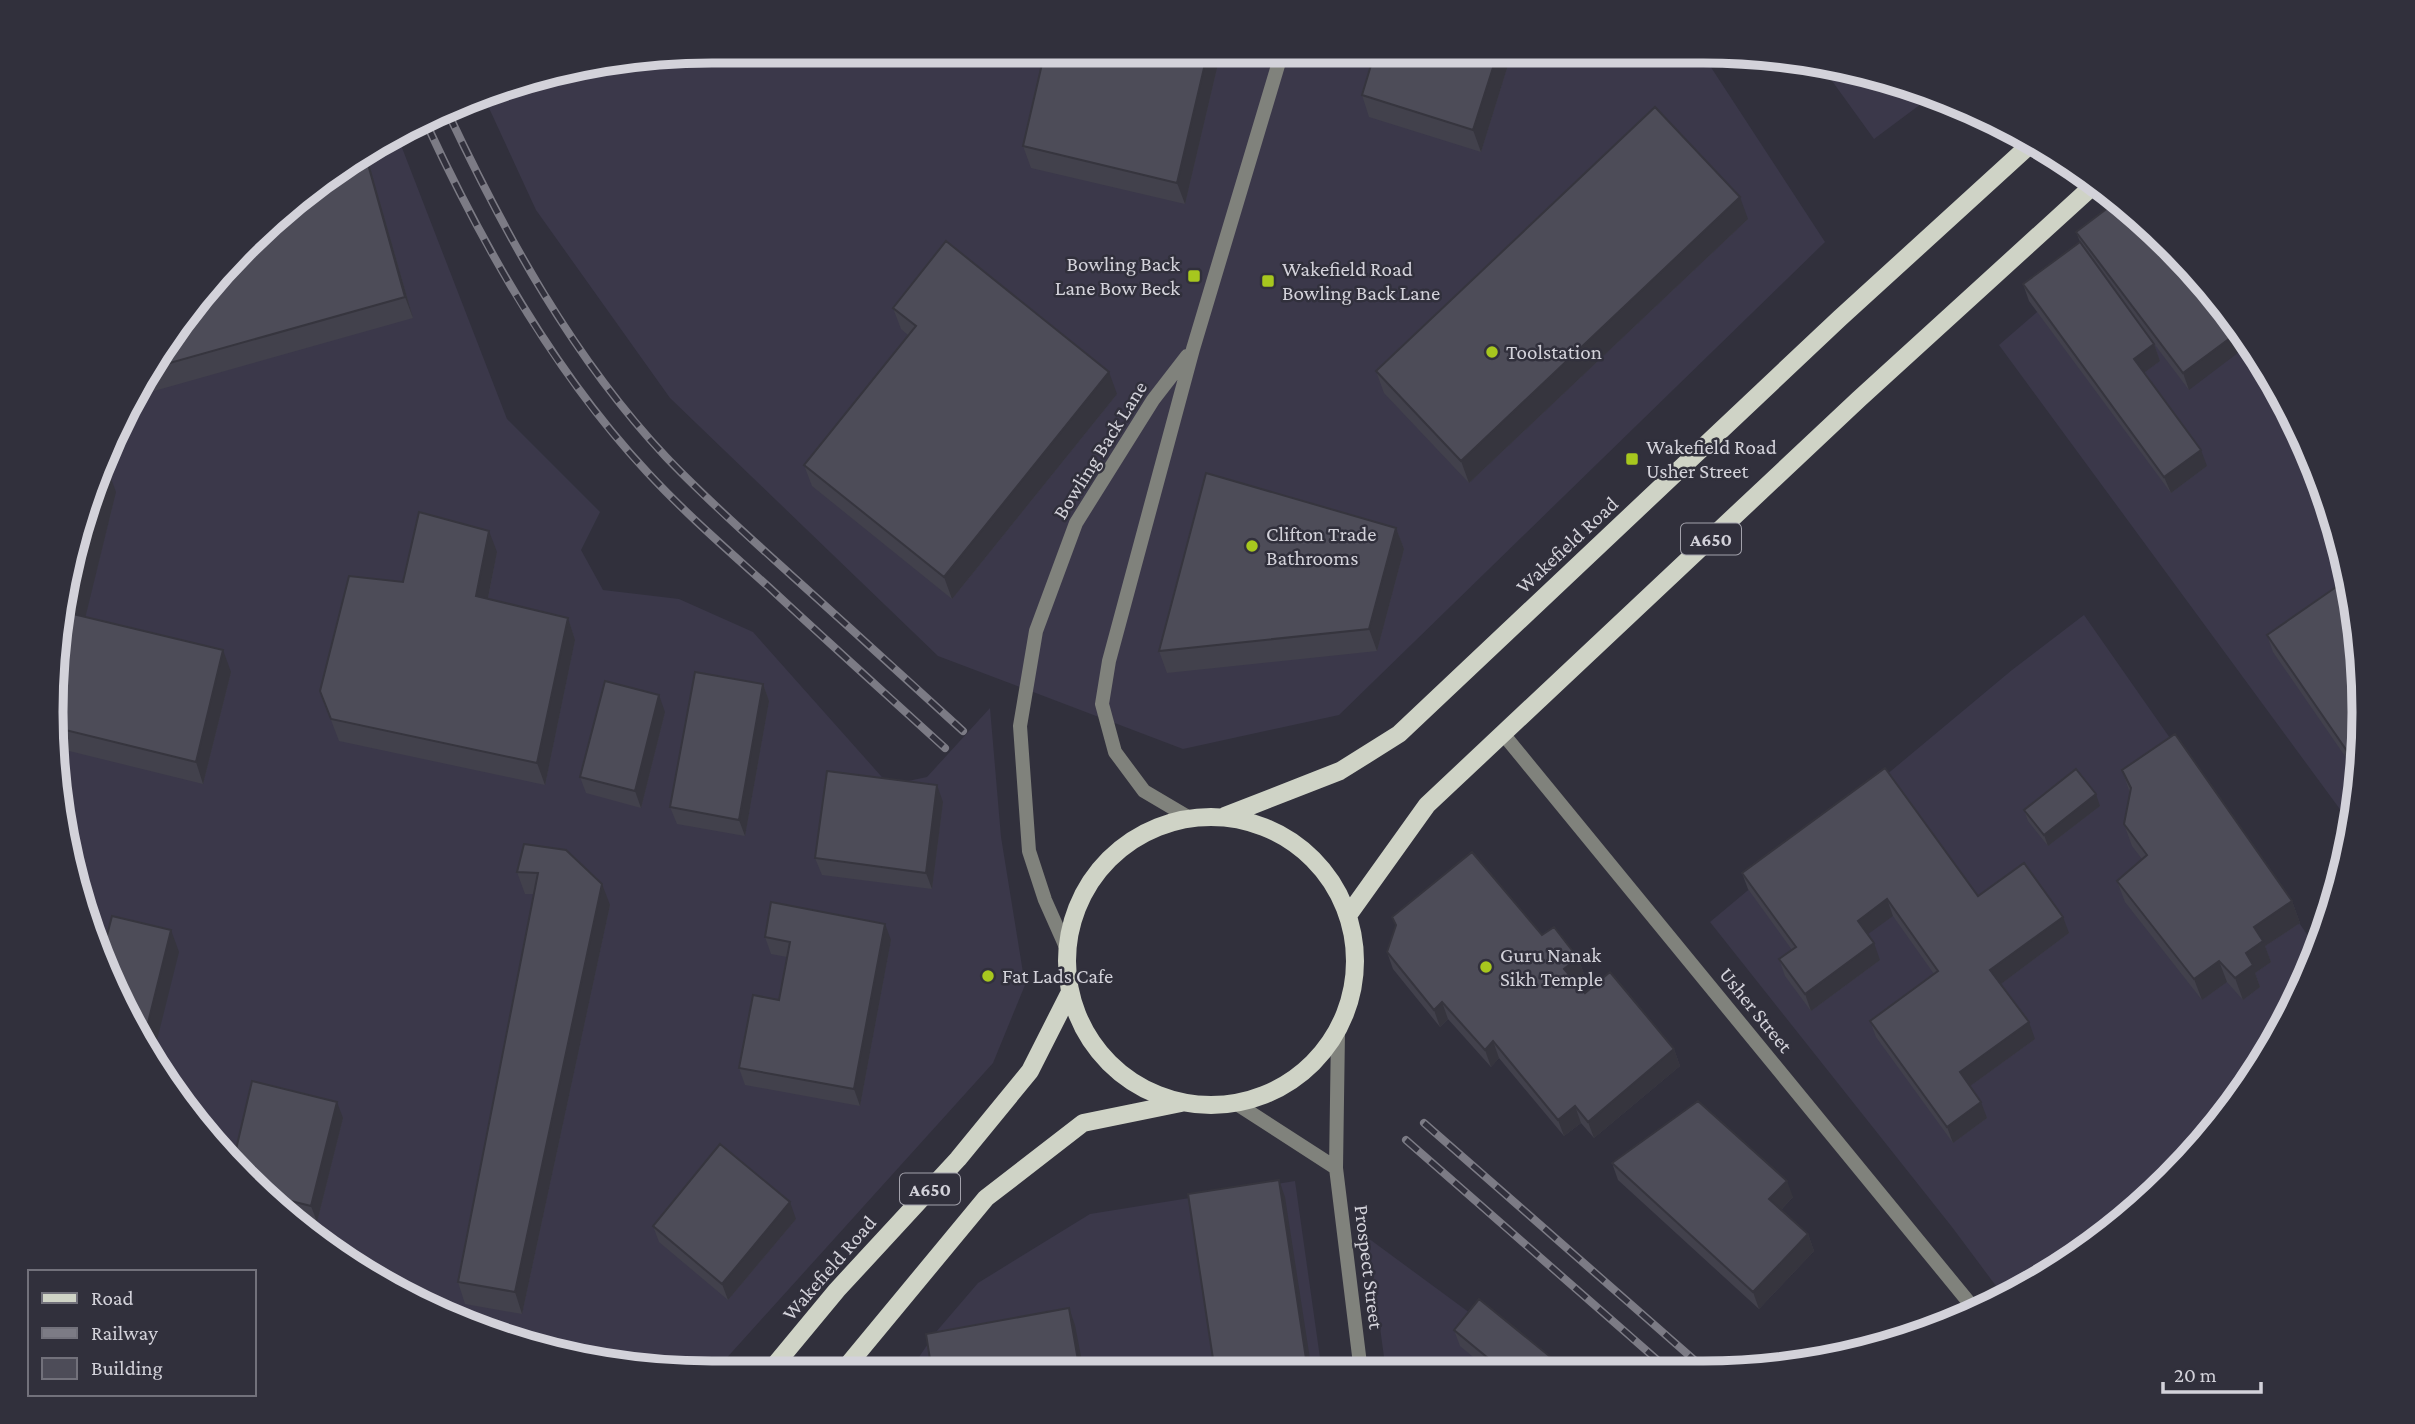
<svg xmlns="http://www.w3.org/2000/svg" width="2415" height="1424" font-family="'Crimson Pro',serif">
<style>
.built{fill:#3b384a}
.lines{fill:none;stroke-linecap:round;stroke-linejoin:round}
.minor{stroke:#80827c;stroke-width:14}
.tertiary{stroke:#80827c;stroke-width:14}
.primary{stroke:#cfd3c6;stroke-width:18}
.rail-casing{stroke:#7c7b85;stroke-width:8}
.rail{stroke:#31303c;stroke-width:5;stroke-dasharray:16;stroke-linecap:butt}
.wall{fill:#42414c}
.shaded-wall{fill:#36353e}
.building{fill:#4d4c58;stroke:#36353e;stroke-width:2}
.poi-dot{fill:#a7c71e;stroke:#31303c;stroke-width:2.5}
.labels{text-anchor:middle;dominant-baseline:central;stroke-width:5;stroke-linejoin:round;paint-order:stroke}
.shield{fill:#31303c;stroke:#a2a1ab;stroke-width:2}
.shield-label{font-size:19px;font-weight:bold;fill:#d3d2da}
.poi-label{font-size:21px;fill:#d3d2da;stroke:#31303c;text-anchor:start}
.street-label{font-size:21px;fill:#d3d2da;stroke:#31303c}
.rim{fill:none;stroke:#d3d2da;stroke-width:9}
</style>
<rect width="100%" height="100%" fill="#31303c"/>
<!-- built -->
<path class="built" d="M712,51L1701,52L1825,242L1339,715L1183,749L938,656L670,398L536,210L483,95L500,86Z
M1822,67L1915,86L1933,95L1874,139Z
M399,140L507,419L600,512L581,550L603,590L679,599L753,632L889,785L927,777L990,708L1001,837L1025,985L993,1063L714,1372H668L499,1338L345,1262L188,1115L86,925L51,712L73,540L162,344L310,187Z
M2142,221L2170,244L2253,344L2314,459L2351,583L2364,712L2353,827L1999,345Z
M2084,615L2318,950L2314,965L2253,1079L2170,1180L2034,1284L2005,1298L1952,1227L1710,922L2012,670Z
M1295,1181L1322,1372H919L917,1360L936,1332L978,1283L1090,1214Z
M1368,1238L1550,1372H1386Z"/>
<g class="lines">
<!-- minor -->
<path class="minor" d="M1504,735L1976,1311
M1188,817L1144,791L1115,752L1102,704L1109,661L1193,349L1282,52
M1065,945L1045,900L1029,851L1020,726L1036,631L1076,523L1153,400L1187,356"/>
<!-- tertiary -->
<path class="tertiary" d="M1338,1032L1336,1168L1361,1372
M1237,1104L1336,1168"/>
<!-- primary -->
<path class="primary" d="M1225,816L1340,771L1399,734L1840,318L2032,143
M1067 961a144 144 0 1 1 288 0a144 144 0 1 1-288 0Z
M1349,914L1427,805L1859,399L2096,183
M769,1372L837,1290L958,1159L1030,1071L1070,992
M842,1372L986,1198L1083,1123L1181,1103"/>
<!-- rail casing -->
<g class="rail-casing">
<path id="rail" d="M448,113C506,236 573,358 666,457C705,498 748,536 790,574C848,626 905,678 963,731
M427,125C484,248 555,374 648,473C687,515 730,552 772,590C829,643 887,695 945,748
M1424,1123L1708,1372
M1406,1140L1671,1372"/>
</g>
<!-- rail -->
<use href="#rail" class="rail"/>
</g>
<!-- wall -->
<path class="wall" d="M1221,51L1185,204L1031,168L1023,146Z
M1512,52L1481,152L1369,117L1362,95Z
M367,157L413,318L154,391L148,375L162,344Z
M1748,219L1469,483L1384,393L1376,371Z
M2076,232L2170,244L2189,390L2143,329L2154,344L2160,361L2145,372L2207,466L2171,493L2029,301L2023,284L2081,244Z
M893,308L1117,394L952,599L812,486L804,465L908,335L901,329Z
M116,492L85,617L231,672L203,784L57,748L51,712Z
M1396,528L1404,549L1377,651L1167,673L1159,651Z
M497,552L488,599L568,618L575,640L545,785L339,741L320,691L403,582Z
M2267,635L2364,712L2358,775L2273,652Z
M763,684L769,701L745,836L677,824L670,807Z
M665,712L641,808L586,793L580,777Z
M2122,770L2292,901L2300,923L2265,946L2271,962L2255,973L2260,987L2243,1000L2227,982L2202,1000L2125,902L2117,881L2142,859L2132,846L2124,824L2130,793Z
M943,802L932,889L822,875L815,858Z
M2100,806L2048,846L2028,821L2024,810Z
M524,844L610,905L522,1314L465,1304L458,1282L534,894H525L517,872Z
M1742,873L1978,896L2069,933L2001,984L2035,1039L1970,1086L1987,1118L1953,1143L1876,1037L1870,1021L1934,974L1893,916L1867,934L1880,960L1811,1011L1785,976L1779,959L1792,950L1748,889Z
M1392,917L1542,935L1578,958L1584,974L1575,981L1585,993L1674,1049L1680,1066L1594,1138L1581,1123L1564,1136L1499,1058L1491,1067L1448,1019L1440,1027L1393,969L1387,952L1396,927Z
M765,937L891,940L860,1106L745,1085L739,1068L779,1000L787,957L771,954Z
M343,1118L317,1222L297,1218L234,1158Z
M1612,1163L1793,1197L1781,1210L1808,1234L1814,1251L1759,1309L1618,1180Z
M796,1219L728,1300L659,1242L653,1226Z
M1454,1330L1569,1372H1491L1460,1346Z"/>
<!-- shaded-wall -->
<path class="shaded-wall" d="M1208,51H1221L1185,204L1177,183Z
M1498,52H1512L1481,152L1473,130Z
M366,157H367L413,318L405,297Z
M1740,197L1748,219L1469,483L1461,461Z
M2241,330L2251,343L2189,390L2183,373Z
M2154,344L2160,361L2141,375L2134,359Z
M1109,372L1117,394L952,599L944,577Z
M2201,450L2207,466L2171,493L2164,477Z
M108,470L116,492L81,635L73,614Z
M1396,528L1404,549L1377,651L1369,629Z
M489,531L497,552L484,618L476,596Z
M568,618L575,640L545,785L537,763Z
M223,650L231,672L203,784L196,762Z
M763,684L769,701L745,836L739,820Z
M659,695L665,712L641,808L635,791Z
M937,785L943,802L932,889L926,873Z
M2096,794L2100,806L2048,846L2044,835Z
M602,884L610,905L522,1314L515,1292Z
M1887,899L1893,916L1864,937L1858,921Z
M2292,901L2300,923L2265,946L2271,962L2255,973L2260,987L2243,1000L2235,978L2246,953L2254,927Z
M2063,917L2069,933L1997,987L1990,970Z
M885,924L891,940L860,1106L854,1089Z
M171,930L179,952L154,1052L145,1035Z
M1874,943L1880,960L1811,1011L1805,994Z
M1578,958L1584,974L1570,985L1564,969Z
M2219,961L2227,982L2202,1000L2194,979Z
M1442,1002L1448,1019L1440,1027L1434,1010Z
M2029,1022L2035,1039L1966,1089L1960,1072Z
M1493,1041L1499,1058L1491,1067L1485,1050Z
M1674,1049L1680,1066L1594,1138L1588,1122Z
M337,1102L343,1118L317,1222L311,1206Z
M1981,1102L1987,1118L1953,1143L1947,1127Z
M1575,1106L1581,1123L1564,1136L1558,1120Z
M1279,1180L1285,1197L1312,1372H1308Z
M1787,1181L1793,1197L1775,1216L1769,1199Z
M790,1202L796,1219L728,1300L722,1284Z
M1808,1234L1814,1251L1759,1309L1753,1292Z
M1069,1308L1075,1325L1084,1372H1080Z"/>
<!-- building -->
<path class="building" d="M1045,51H1208L1177,183L1023,146Z
M1375,52H1498L1473,130L1362,95Z
M1655,107L1740,197L1461,461L1376,371Z
M366,157L405,297L152,368L162,344L310,187Z
M2117,201L2170,244L2241,330L2183,373L2076,232Z
M946,241L1109,372L944,577L804,465L916,326L893,308Z
M2080,242L2154,344L2134,359L2201,450L2164,477L2023,284Z
M106,469L108,470L73,614L223,650L196,762L53,727L51,712L73,540Z
M1206,473L1396,528L1369,629L1159,651Z
M419,512L489,531L476,596L568,618L537,763L331,719L320,691L349,576L403,582Z
M2339,585L2354,605L2364,712L2358,767L2267,635Z
M695,672L763,684L739,820L670,807Z
M605,681L659,695L635,791L580,777Z
M2175,734L2292,901L2254,927L2263,941L2246,953L2253,965L2235,978L2219,961L2194,979L2117,881L2147,855L2124,824L2131,788L2122,770Z
M1885,768L1978,896L2024,863L2063,917L1990,970L2029,1022L1960,1072L1981,1102L1947,1127L1870,1021L1938,971L1887,899L1858,921L1874,943L1805,994L1779,959L1796,947L1742,873Z
M2076,769L2096,794L2044,835L2024,810Z
M827,771L937,785L926,873L815,858Z
M524,844L566,850L602,884L515,1292L458,1282L538,873L517,872Z
M1472,852L1542,935L1554,927L1578,958L1564,969L1585,993L1610,972L1674,1049L1588,1122L1575,1106L1558,1120L1493,1041L1485,1050L1442,1002L1434,1010L1387,952L1396,925L1392,917Z
M771,902L885,924L854,1089L739,1068L753,995L779,1000L790,942L765,937Z
M112,916L171,930L145,1035L102,955Z
M252,1081L337,1102L311,1206L275,1197L234,1158Z
M1698,1101L1787,1181L1769,1199L1808,1234L1753,1292L1612,1163Z
M720,1144L790,1202L722,1284L653,1226Z
M1279,1180L1308,1372H1215L1188,1194Z
M1479,1299L1569,1372H1505L1454,1330Z
M1069,1308L1080,1372H932L926,1334Z"/>
<!-- markers -->
<g class="poi-dot">
<rect x="1187" y="269" width="14" height="14" rx="3.5"/>
<rect x="1261" y="274" width="14" height="14" rx="3.5"/>
<circle cx="1492" cy="352" r="7"/>
<rect x="1625" y="452" width="14" height="14" rx="3.5"/>
<circle cx="1252" cy="546" r="7"/>
<circle cx="1486" cy="967" r="7"/>
<circle cx="988" cy="976" r="7"/>
</g>
<g class="labels">
<!-- shield labels -->
<g class="shield">
<rect x="1681" y="523.5" width="60" height="31" rx="5"/>
<rect x="900" y="1173.5" width="60" height="31" rx="5"/>
</g>
<g class="shield-label">
<text x="1711" y="539">A650</text>
<text x="930" y="1189">A650</text>
</g>
<!-- poi labels -->
<g class="poi-label">
<text x="1180" y="264" text-anchor="end">Bowling Back<tspan x="1180" dy="24">Lane Bow Beck</tspan></text>
<text x="1282" y="269">Wakefield Road<tspan x="1282" dy="24">Bowling Back Lane</tspan></text>
<text x="1506" y="352">Toolstation</text>
<text x="1646" y="447">Wakefield Road<tspan x="1646" dy="24">Usher Street</tspan></text>
<text x="1266" y="534">Clifton Trade<tspan x="1266" dy="24">Bathrooms</tspan></text>
<text x="1500" y="955">Guru Nanak<tspan x="1500" dy="24">Sikh Temple</tspan></text>
<text x="1002" y="976">Fat Lads Cafe</text>
</g>
<!-- street labels -->
<g class="street-label">
<text transform="translate(1100 450) rotate(-58)">Bowling Back Lane</text>
<text transform="translate(1567 545) rotate(-43)">Wakefield Road</text>
<text transform="translate(1756 1010) rotate(51)">Usher Street</text>
<text transform="translate(1369 1267) rotate(83)">Prospect Street</text>
<text transform="translate(829 1268) rotate(-49)">Wakefield Road</text>
</g>
</g>
<!-- crop -->
<path d="M0 0H2415V1424H0ZM712 63H1703A649 649 0 0 1 2352 712V712A649 649 0 0 1 1703 1361H712A649 649 0 0 1 63 712V712A649 649 0 0 1 712 63Z" fill="#31303c" fill-rule="evenodd"/>
<path class="rim" d="M712 63H1703A649 649 0 0 1 2352 712V712A649 649 0 0 1 1703 1361H712A649 649 0 0 1 63 712V712A649 649 0 0 1 712 63Z"/>
<!-- legend -->
<rect x="28" y="1270" width="228" height="126" fill="#31303c" stroke="#72717b" stroke-width="2"/>
<rect x="42" y="1293" width="35" height="10" fill="#cfd3c6" stroke="#72717b" stroke-width="2"/>
<text x="91" y="1305" font-size="21" fill="#d3d2da">Road</text>
<rect x="42" y="1328" width="35" height="10" fill="#7c7b85" stroke="#72717b" stroke-width="2"/>
<text x="91" y="1340" font-size="21" fill="#d3d2da">Railway</text>
<rect x="42" y="1358" width="35" height="21" fill="#4d4c58" stroke="#72717b" stroke-width="2"/>
<text x="91" y="1375" font-size="21" fill="#d3d2da">Building</text>
<!-- scale -->
<path d="M2163 1382v10h98v-10" fill="none" stroke="#d3d2da" stroke-width="3.5"/>
<text x="2174" y="1382" font-size="21" fill="#d3d2da" stroke="#31303c" stroke-width="5" paint-order="stroke">20 m</text>
</svg>
